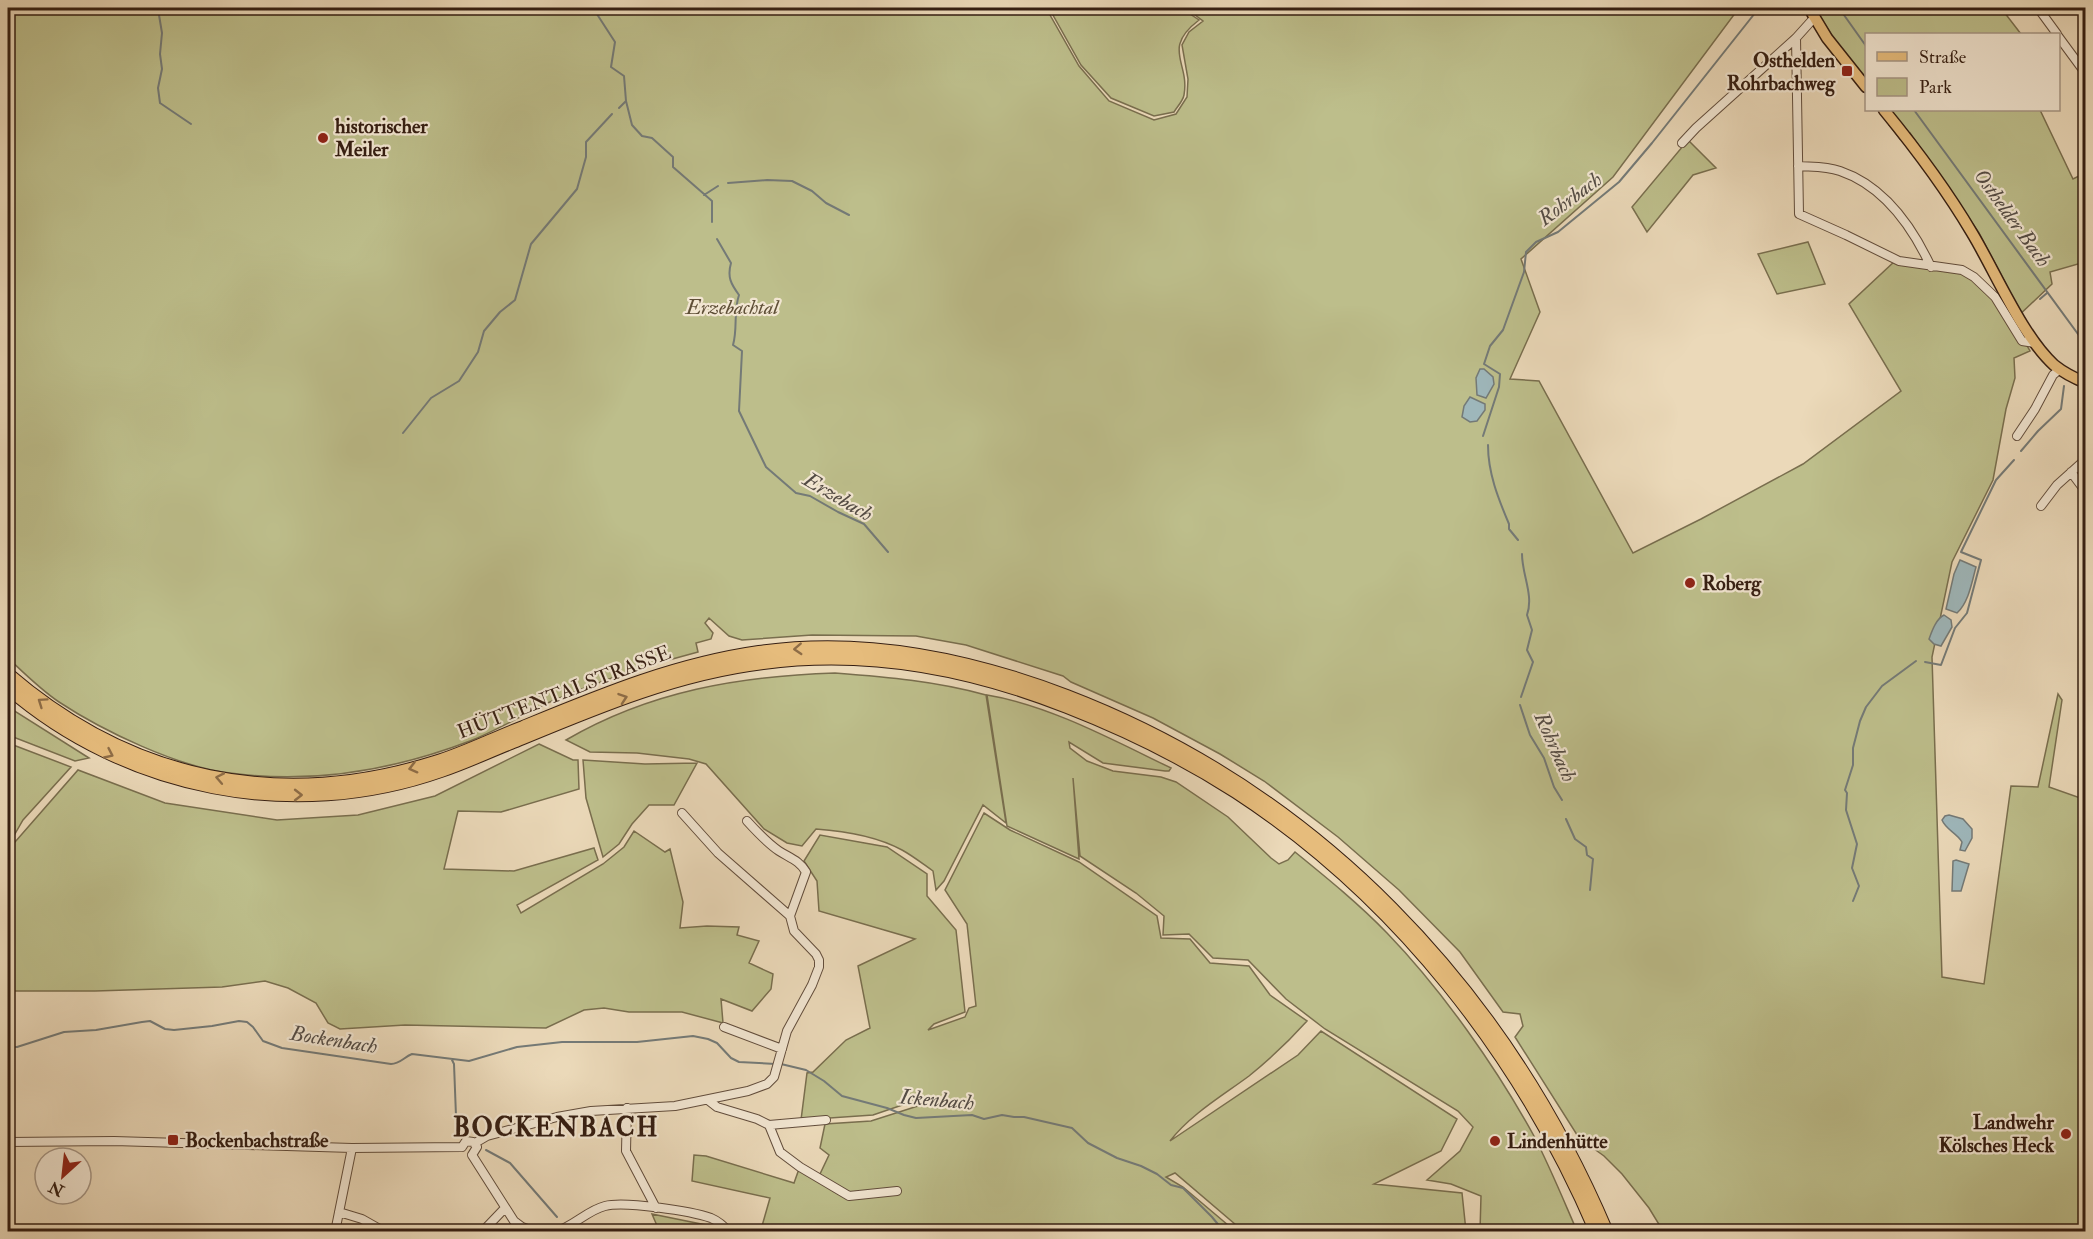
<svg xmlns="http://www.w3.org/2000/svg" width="2093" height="1239" font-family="'IM FELL Double Pica',serif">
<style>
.green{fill:#bdbe8b;stroke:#796e4e;stroke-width:1.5}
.water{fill:#9eb7bb;stroke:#747a77;stroke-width:1.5}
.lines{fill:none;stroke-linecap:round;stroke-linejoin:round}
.stream{stroke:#747a77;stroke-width:2}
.minor-casing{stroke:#624d3c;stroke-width:10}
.major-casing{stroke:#351e12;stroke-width:13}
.highway-casing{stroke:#351e12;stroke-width:14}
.minor{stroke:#f2e6d2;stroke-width:8}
.major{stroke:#e6bc7c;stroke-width:10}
.highway{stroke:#e6bc7c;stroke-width:12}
.oneway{stroke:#8e6d47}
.poi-dot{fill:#8f2418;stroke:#f2e6d2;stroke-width:2}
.labels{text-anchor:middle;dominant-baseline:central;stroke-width:4.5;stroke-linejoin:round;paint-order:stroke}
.poi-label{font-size:20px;font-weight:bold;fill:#351e12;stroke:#f2e6d2;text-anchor:start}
.park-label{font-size:20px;font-style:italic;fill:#5e4e36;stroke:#f2e6d2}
.street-label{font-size:20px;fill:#351e12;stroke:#f2e6d2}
.water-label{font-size:21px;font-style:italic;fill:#544c45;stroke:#f2e6d2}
.district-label{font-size:26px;font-weight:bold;letter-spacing:1.5px;fill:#351e12;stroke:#f2e6d2}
</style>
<rect width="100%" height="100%" fill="#ebd9b9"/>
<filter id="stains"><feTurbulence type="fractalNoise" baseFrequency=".00333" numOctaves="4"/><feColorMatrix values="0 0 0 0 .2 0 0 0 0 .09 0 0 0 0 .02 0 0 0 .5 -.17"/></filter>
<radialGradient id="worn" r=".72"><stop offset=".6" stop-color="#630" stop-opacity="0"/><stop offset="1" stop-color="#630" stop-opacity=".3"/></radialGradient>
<!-- green -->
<path class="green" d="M8,8H1046L1079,66L1109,101L1154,120L1176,114L1187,97L1188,79L1182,45L1189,32L1203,21L1186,8H1739L1613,177L1521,259L1540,312L1510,379L1539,381L1633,553L1701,519L1803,464L1901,391L1849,304L1896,260L1964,269L1999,296L2008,288L1979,233L1910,133L1900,139L1889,125L1898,119L1890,110H2040L2073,179L2085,173V262L2050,272L2052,284L2013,321L2030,351L2014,358L2015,378L2006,409L1993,480L1952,562L1932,657L1942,977L1984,984L2011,786L2038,787L2058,694L2062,700L2049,787L2086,800L2085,1231H1663L1649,1208L1622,1174L1604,1156L1579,1138L1515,1037L1523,1026L1520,1014L1503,1012L1460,952L1399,890L1338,837L1264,781L1220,754L1153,718L1071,682L1063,676L966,645L916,636L812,635L742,640L729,636L709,618L705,623L713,633L711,639L696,643L698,652C647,665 599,681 552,701C524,714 498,730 470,741C394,770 311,784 230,773C178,767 103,731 59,702C41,690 24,673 8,658Z
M1049,8H1181L1199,20C1161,49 1190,62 1184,95C1183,101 1177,107 1174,112L1154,116L1111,98L1081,65Z
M1814,8H2001L2021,34H1866V80L1837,43Z
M1688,140L1716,168L1693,175L1647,232L1632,207Z
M1808,242L1825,284L1777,294L1758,254Z
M835,673C886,677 936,681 986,695L1006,823L983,805L944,881L936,890L933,871C923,864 913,856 902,850C876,836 845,831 816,829L802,846L787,843L764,829L706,764L689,759L637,753L590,752L566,740C650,691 740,676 835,673Z
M987,695C1049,705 1115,741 1171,768L1169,771H1165L1103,763L1069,742L1070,748L1087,761L1113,771L1161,777L1176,782L1228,817L1271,858L1279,864L1288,860L1295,852C1327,878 1359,904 1387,933C1442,990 1496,1067 1534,1136C1550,1167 1563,1199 1577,1231H1480L1481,1196L1451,1184L1427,1180L1460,1151L1473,1127L1458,1111L1325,1029L1286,999L1248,960L1213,958L1189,934L1163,935L1164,916L1136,893L1080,856L1073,778L1079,859L1007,826Z
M8,705L16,712L89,758L75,761L8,735Z
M8,743L71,767L23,820L8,846Z
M539,744L573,760H578L579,789L501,812L458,811L444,869L514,871L594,848L598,860L517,905L521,913L603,864L624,847L634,831L665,852L670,849L683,902L680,928L707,926L739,927L737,935L759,941L749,963L773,974L771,989L752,1011L721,999L723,1023L682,1012H629L604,1008L584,1010L546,1028L405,1025L340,1029L328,1023L316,1003L288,988L265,981L222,987L95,991H8V850L78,770L165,803L277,820L358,815L435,796Z
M583,760L645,764L697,763L674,805H649L632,824L619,844L603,857L586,798Z
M984,813L1010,830L1079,862L1157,916L1161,938L1190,939L1210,963L1249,966L1270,995L1307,1021C1289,1041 1270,1059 1249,1076C1222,1096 1191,1114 1170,1141L1298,1055L1321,1031L1457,1119L1441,1151L1374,1184L1462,1193L1466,1231H1240L1236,1225L1175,1173L1166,1177L1183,1187L1235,1231H771L762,1226L770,1198L692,1181L694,1155L706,1156L794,1183L799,1169L819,1176L829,1155L820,1148L825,1124L871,1121L921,1105L936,1104L938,1098L917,1100L873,1115L801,1120L807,1073L813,1072L846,1040L870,1028L858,966L915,939L819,911L817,881L804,861L820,835L887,847L927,874V896L956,930L965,1012L934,1024L928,1030L965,1017L969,1008L976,1006L967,924L945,890Z
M652,1214L711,1226L719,1231H651L658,1228Z"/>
<!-- water -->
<path class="water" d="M1480,369H1484L1493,377L1494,384L1486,398L1477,395L1476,378Z
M1470,397L1485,404V410L1477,421L1470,422L1462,417L1464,406Z
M1960,560L1976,567C1972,581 1969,602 1957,613L1946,609L1954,574Z
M1944,615L1951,620L1952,627L1941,646L1934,644L1929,639C1932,631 1936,619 1944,615Z
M1949,815L1963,819L1972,829V838L1965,851L1960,850L1962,842C1957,833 1946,830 1942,820L1945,816Z
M1956,860L1969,864L1961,891H1952L1953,861Z"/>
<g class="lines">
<!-- stream -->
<path class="stream" d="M163,8L159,15L162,33L160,54L162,69L158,88L160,103L191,124
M593,8L615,42L611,67L624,76L626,101L632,125L642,136L652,138L673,157V167L712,201V222
M1839,8L1866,46
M619,108L626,101
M1914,110L2086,345
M728,183L767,180L792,181L812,191L826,203L849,215
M704,195L718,186
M717,239L731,263C727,277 731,284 739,295C733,313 738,327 733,345L742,351L739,411L766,467L796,493L810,496L838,512L864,524L888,552
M2040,299L2047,293
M403,433L431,398L459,381L478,352L484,331L500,312L515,300L531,244L577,189L586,157V142L612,114
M1483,436L1499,387L1500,374L1484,364L1490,346L1503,330L1524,272L1526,252L1536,242L1558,232L1619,182L1652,143L1759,8
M1488,445C1488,473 1498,498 1509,524V529L1518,540
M2021,451L2038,431L2061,409L2064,386
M1925,662L1941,665L1955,628L1967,613L1981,560L1961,552L1996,480L2014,460
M1521,697L1533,662L1527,650L1532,630L1527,615C1534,595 1522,575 1522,554
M1520,705L1530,735L1544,758L1554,787L1562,800
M1566,819L1575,839L1586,847L1587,855L1593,859L1590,890
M1853,901L1859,886L1852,868L1857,844L1846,810L1847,793L1845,790L1853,765V748L1860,721L1866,707L1882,686L1916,661
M8,1047H17L64,1032L96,1030L142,1022L150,1021L165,1029L174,1030L212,1026L239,1021L247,1022L253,1027L263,1041L282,1048L391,1064C400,1064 404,1057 412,1054L469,1061L517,1047L562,1042H637L693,1036L708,1039L717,1043L731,1058L739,1062L776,1064
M452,1060L454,1064L456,1116
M781,1064L806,1070L824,1081L842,1096L887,1108L904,1115L916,1118L972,1115L984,1119L1002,1115L1014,1117H1024L1072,1128L1088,1143L1117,1158L1141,1166L1157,1174L1171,1185L1183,1188L1212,1217L1221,1228L1226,1232
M486,1150L510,1163L557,1217"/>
<!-- minor casing -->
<g class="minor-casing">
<path id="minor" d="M2038,8L2057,34
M2058,36L2086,74
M1796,38L1799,214L1846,235L1899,261L1962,270L1974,277L1995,297L2022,341L2035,343
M1682,143L1696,128L1796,38L1814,18
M1798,166C1812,167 1826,166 1840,171C1884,186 1912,226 1931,267
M2017,436L2035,409L2053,375L2060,369
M2071,472L2086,492
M2041,506L2057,485L2086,459
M682,813L718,853L790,916
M724,1027L782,1049
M708,1100L717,1107L757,1119L769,1125L780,1152L800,1167L849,1196L897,1191
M627,1108L626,1151L656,1208
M769,1125L826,1120
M8,1142L114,1141L352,1148L462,1147
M475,1143L487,1136L557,1117L591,1111L675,1106L748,1091L767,1084L774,1077L787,1031L812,985L819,967V960L816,954L794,931L790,916L806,872C800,861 790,858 779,851C767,843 757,832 747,821
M462,1147L466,1141L473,1142L477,1147L472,1155
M472,1155L514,1221L522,1227L535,1232
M339,1212L362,1219L385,1232
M8,1230L219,1232
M335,1232L352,1148
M482,1232L505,1208
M555,1232C574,1226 588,1210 605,1206C625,1201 691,1211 711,1218C718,1221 724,1226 729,1232"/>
</g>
<!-- major casing -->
<g class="major-casing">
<path id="major" d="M1809,8L1827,38L1866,87
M1884,110C1916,149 1946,189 1972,233C1995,271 2022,336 2054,365C2064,373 2074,378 2086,383"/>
</g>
<!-- highway casing -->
<g class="highway-casing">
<path id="highway" d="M8,674C131,780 279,811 435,762C465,753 494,738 523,727C601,695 675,664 759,652C863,637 970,659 1067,696C1317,792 1503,987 1607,1232
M8,688C126,790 293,823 441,771C465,763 488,752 511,743C593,709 674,674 763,663C867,649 971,669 1067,707C1126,730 1183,758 1236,792C1397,897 1521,1056 1596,1232"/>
</g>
<!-- minor -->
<use href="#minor" class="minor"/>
<!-- major -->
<use href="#major" class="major"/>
<!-- highway -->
<use href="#highway" class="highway"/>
</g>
<!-- one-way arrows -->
<defs><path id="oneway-chevron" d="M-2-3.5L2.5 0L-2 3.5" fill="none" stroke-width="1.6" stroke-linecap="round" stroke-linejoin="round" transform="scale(1.5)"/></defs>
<g class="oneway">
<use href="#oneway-chevron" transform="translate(798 649) rotate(177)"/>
<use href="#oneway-chevron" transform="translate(623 698) rotate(-19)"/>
<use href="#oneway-chevron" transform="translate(42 702) rotate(-145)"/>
<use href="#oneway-chevron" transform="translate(109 754) rotate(25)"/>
<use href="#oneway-chevron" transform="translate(413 768) rotate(165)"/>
<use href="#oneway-chevron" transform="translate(220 778) rotate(-169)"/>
<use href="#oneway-chevron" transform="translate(298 795)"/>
</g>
<!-- markers -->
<g class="poi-dot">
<rect x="1841" y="65" width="12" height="12" rx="3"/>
<circle cx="323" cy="138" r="6"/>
<circle cx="1690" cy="583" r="6"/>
<circle cx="2066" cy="1134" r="6"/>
<rect x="167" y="1134" width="12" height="12" rx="3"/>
<circle cx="1495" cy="1141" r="6"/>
</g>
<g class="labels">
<!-- poi labels -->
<g class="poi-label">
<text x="1835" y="60" text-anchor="end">Osthelden<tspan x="1835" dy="23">Rohrbachweg</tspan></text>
<text x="335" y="126">historischer<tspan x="335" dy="23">Meiler</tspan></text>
<text x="1702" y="583">Roberg</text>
<text x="2054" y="1122" text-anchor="end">Landwehr<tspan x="2054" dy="23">Kölsches Heck</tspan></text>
<text x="185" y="1140">Bockenbachstraße</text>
<text x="1507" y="1141">Lindenhütte</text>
</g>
<!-- park labels -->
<g class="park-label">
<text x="732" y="307">Erzebachtal</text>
</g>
<!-- street labels -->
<g class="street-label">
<text transform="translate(564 692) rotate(-21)">HÜTTENTALSTRASSE</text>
</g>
<!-- water labels -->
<g class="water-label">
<text transform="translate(1570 199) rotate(-37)">Rohrbach</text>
<text transform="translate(2012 218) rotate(54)">Osthelder Bach</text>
<text transform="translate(838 497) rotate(30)">Erzebach</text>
<text transform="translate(1555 747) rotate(66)">Rohrbach</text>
<text transform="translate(334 1040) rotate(9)">Bockenbach</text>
<text transform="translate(937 1100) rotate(5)">Ickenbach</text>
</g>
<!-- district labels -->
<g class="district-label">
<text x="556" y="1128">BOCKENBACH</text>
</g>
</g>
<!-- margin -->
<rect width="2093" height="1239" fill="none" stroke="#ebd9b9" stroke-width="30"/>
<rect x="9" y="9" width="2075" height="1221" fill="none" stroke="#351e12" stroke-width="3"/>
<rect x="15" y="15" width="2063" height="1209" fill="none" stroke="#351e12" stroke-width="1.5"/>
<!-- legend -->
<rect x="1865" y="33" width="195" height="78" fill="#f2e6d2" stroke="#a69685" stroke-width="1.5"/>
<rect x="1877" y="52" width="30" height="9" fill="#e6bc7c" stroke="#a69685" stroke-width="1.5"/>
<text x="1919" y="63" font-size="18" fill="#351e12">Straße</text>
<rect x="1877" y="78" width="30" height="18" fill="#bdbe8b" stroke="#a69685" stroke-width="1.5"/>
<text x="1919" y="93" font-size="18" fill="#351e12">Park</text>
<!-- north arrow -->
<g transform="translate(63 1176) rotate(207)"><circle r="28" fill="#f2e6d2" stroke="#a69685" stroke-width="1.5"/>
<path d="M0-4.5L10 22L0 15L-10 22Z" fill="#8f2418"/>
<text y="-9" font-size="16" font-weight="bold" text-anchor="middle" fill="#351e12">N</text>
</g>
<rect width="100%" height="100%" filter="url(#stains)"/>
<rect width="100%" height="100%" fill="url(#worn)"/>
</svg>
